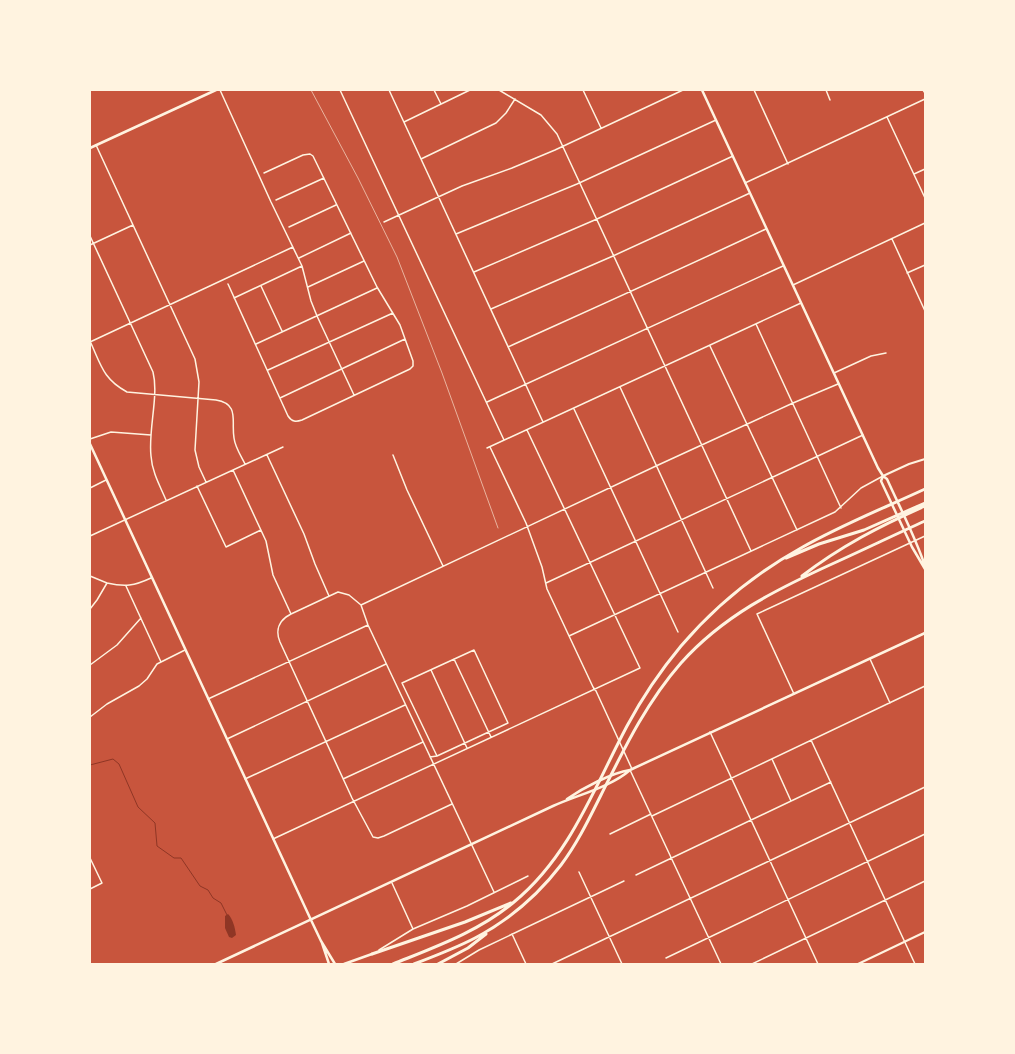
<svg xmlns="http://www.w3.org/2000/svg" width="1015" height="1054" font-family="'Roboto Condensed',sans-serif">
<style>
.water{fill:#8f3625}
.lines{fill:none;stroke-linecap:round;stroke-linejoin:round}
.stream{stroke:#8f3625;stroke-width:1}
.minor{stroke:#fff3e0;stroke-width:1.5}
.tertiary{stroke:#fff3e0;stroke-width:2}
.secondary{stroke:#fff3e0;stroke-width:2.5}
.motorway{stroke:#fff3e0;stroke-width:3}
.rail{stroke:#e9b49f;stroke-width:1}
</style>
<rect width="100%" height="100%" fill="#c8553d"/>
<!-- water -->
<path class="water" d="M228,914C233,919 235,928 236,935L232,938L229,937L225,928V916Z"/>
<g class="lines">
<!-- stream -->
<path class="stream" d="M90,765L113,759L119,764L138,807L155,823L157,846L174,858H181L200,886L208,890L213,898L221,903L227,915"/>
<!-- minor -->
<path class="minor" d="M220,90L271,202L302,266L311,301L317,316L354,395
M340,90L504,440
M389,90L543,422
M434,90L441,104
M499,90L541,115L557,134L751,551
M583,90L601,128
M754,90L788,164
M826,90L830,100
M923,90L925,93
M887,117L925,198
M404,122L470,90
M96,145L195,359L199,382L195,450L199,467L206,482
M421,159L496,123L506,113L515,99
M914,174L925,169
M745,183L925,99
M276,200L324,178
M384,222L462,186L512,168L555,150L683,90
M289,227L336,205
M456,234L577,184L716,120
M90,236L153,372C159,396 148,430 151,456C152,472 160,486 166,500
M892,239L925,311
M90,245L133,225
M299,258L351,233
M474,272L597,219L733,156
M907,273L925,265
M228,284L288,416C292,422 296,422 302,420L410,369L413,366V361L400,325L377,287L313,156L310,154L303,155L264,173
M793,285L925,223
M261,286L282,331
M308,287L364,261
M234,298L302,266
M491,309L613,256L750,193
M756,324L841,508
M90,341C101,365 103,379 127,392L216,400C240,404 231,421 234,438C235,447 241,456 245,464
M90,342L293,247
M256,344L377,288
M710,346L797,530
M508,347C594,308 681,269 766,229
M268,370L393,313
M834,373L871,356L886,353
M620,387L713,588
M280,398L405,339
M487,402L783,266
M574,409L678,632
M90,439L111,432L151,435
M490,447L526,523L542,567L547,589L593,687L596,691L632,769
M487,448L801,303
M267,455L304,534L315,564L329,596
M393,455L407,490L443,566
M233,470L266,541L273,575L291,614
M197,486L226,547L261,530
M90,488L106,480
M90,536L283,447
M90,576L107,583
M546,583L863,435
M126,586L161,662
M361,605L656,466L793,403L838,384
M361,605L349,595L338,592L291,614C279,620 275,630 280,642L352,798L373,837L378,838L384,836L452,804
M361,605L368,625L494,892
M90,609L97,600L107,583C125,587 134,586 151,578
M569,636L835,512L861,488L883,476
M454,659L491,737
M870,659L890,703
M90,665L117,645L141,618
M431,670L467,748
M794,694L757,614L925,536
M208,699L368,625
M90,717L107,704L139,686L147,679L157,664L185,650
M710,732L818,964
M227,739L386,664
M811,740L915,964
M430,757L437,756L508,723L474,650L402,683L437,756
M772,759L791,801
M630,770L721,964
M245,779L405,705
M343,779L423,742
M652,816L925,686
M610,834L651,814
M273,839L640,668L527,430
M90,858L102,883L90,889
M579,872L622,964
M636,875L831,782
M392,883L413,929
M512,934L526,964
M379,950L413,929L467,906L528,876
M666,958L925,834
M456,964L479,950L624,881
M552,964L925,787
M752,964L925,881"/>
<!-- tertiary -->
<path class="tertiary" d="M883,476L909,464L925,459
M858,964L925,932"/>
<!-- secondary -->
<path class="secondary" d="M702,90L878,468L883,476L887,479C900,508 915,536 925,566
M90,148L216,90
M90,444L311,920L321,941L335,964
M883,476L881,481L912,547L925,569
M567,799C583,788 611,773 630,770L925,633
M322,943L329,964
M216,964L553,806C577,795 611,787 630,770
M344,964L372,954"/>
<!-- motorway -->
<path class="motorway" d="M786,558L819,544L864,530L925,503
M802,576C841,546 880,526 925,506
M372,954L465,922L511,903
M393,964C435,947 478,932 514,902C570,856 594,788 627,726C642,698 661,670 681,646C715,606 756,573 801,548C841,525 884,508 925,489
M414,964C435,956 456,948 475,938C509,920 538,895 561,865C577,844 589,819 601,795C624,749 646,703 681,663C723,616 775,590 832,564C863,550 894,535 925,521
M438,964L468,948L486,934"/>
<!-- rail -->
<path class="rail" d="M311,90L358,178L397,257L442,373L498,528"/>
</g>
<!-- border -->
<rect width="1015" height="1054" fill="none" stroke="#fff3e0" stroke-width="182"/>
</svg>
